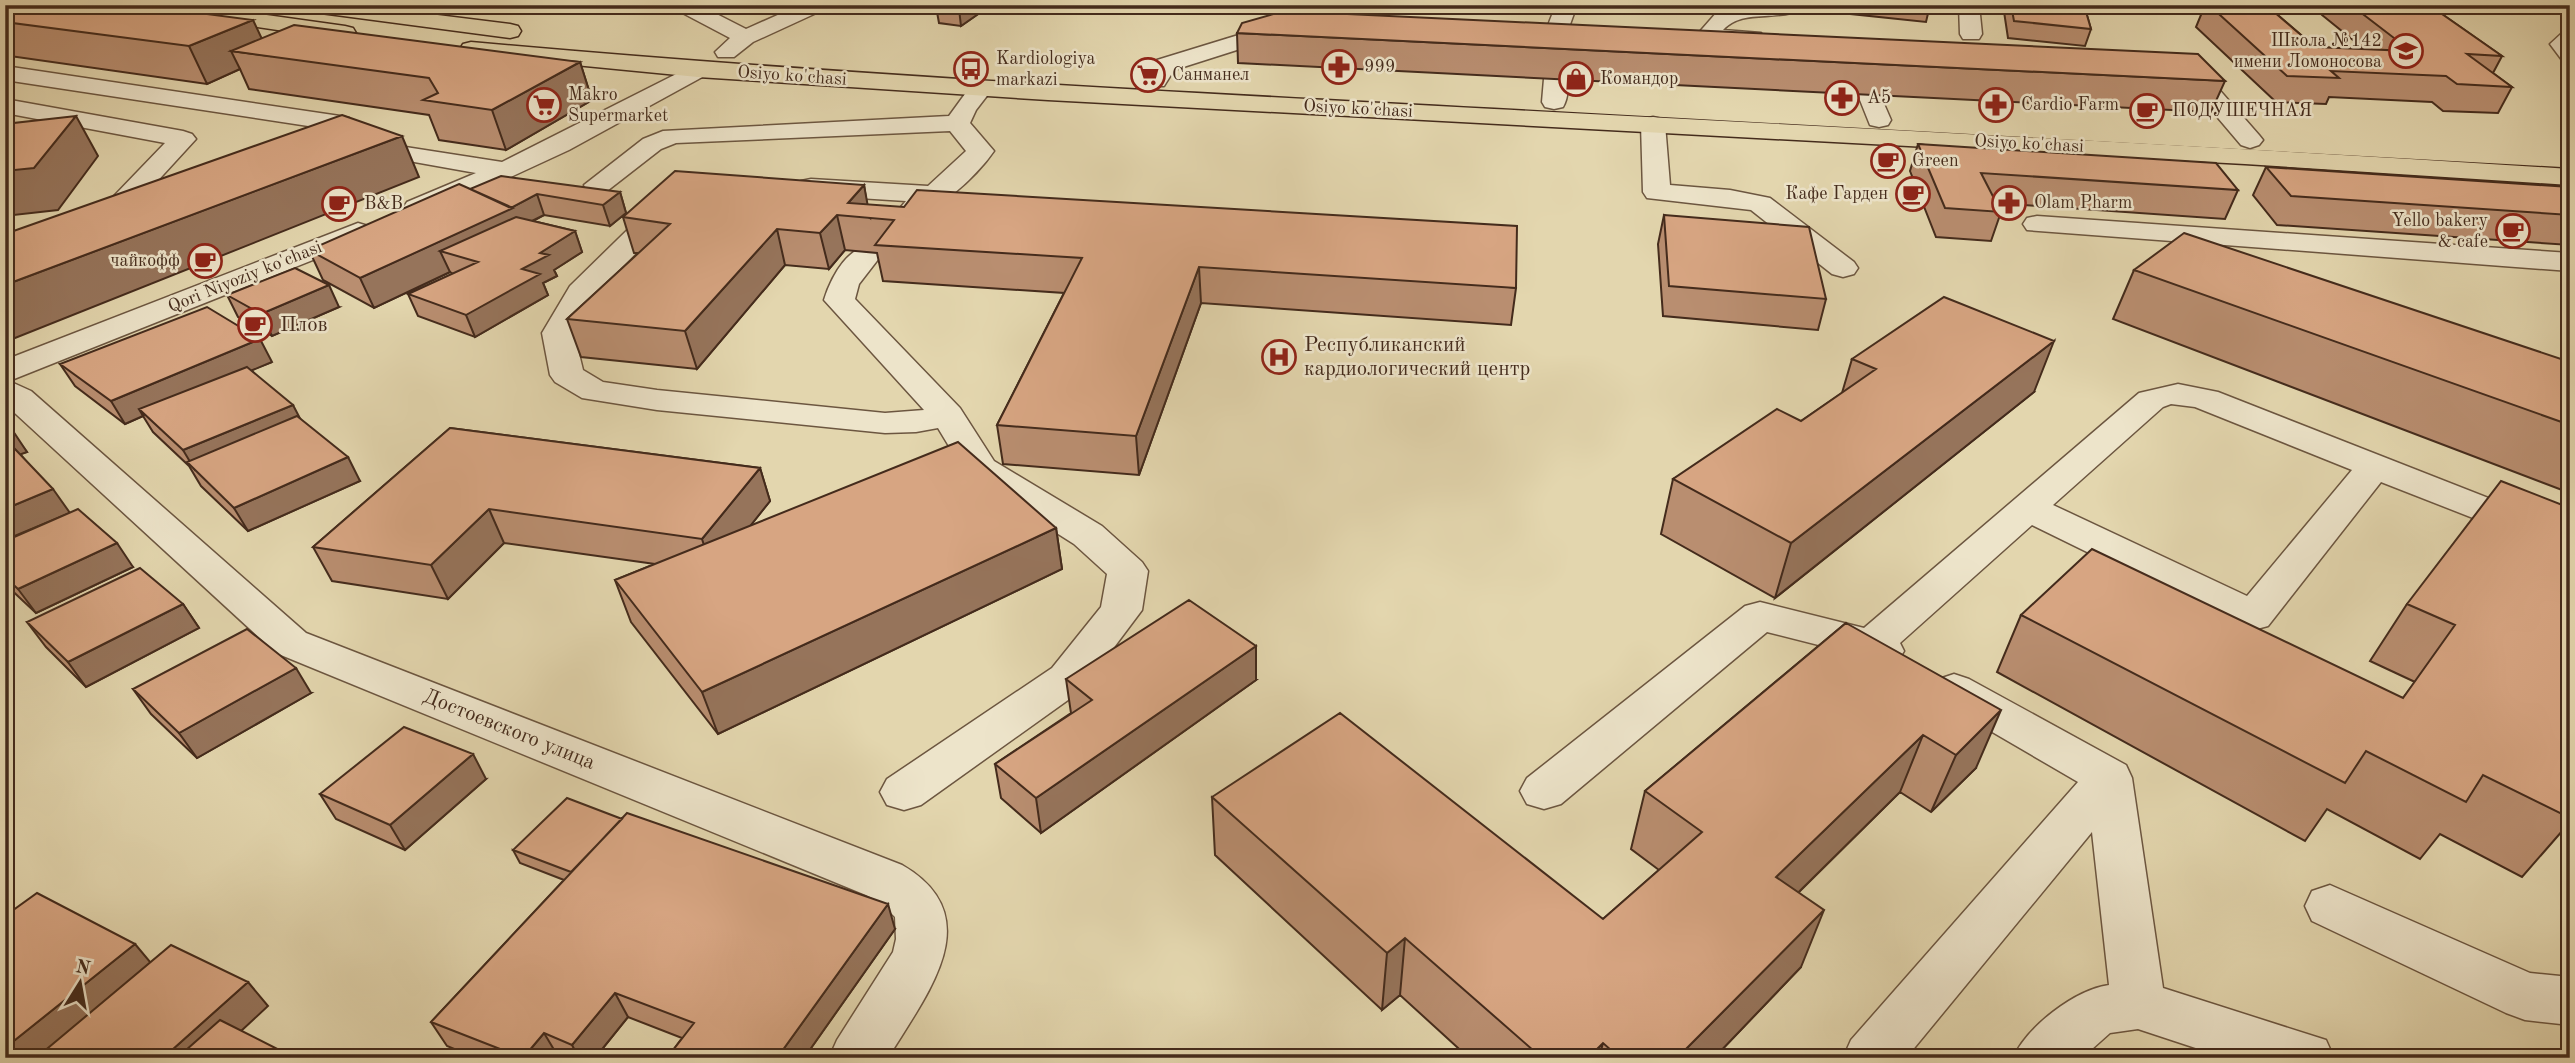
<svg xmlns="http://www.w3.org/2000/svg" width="2575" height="1063" font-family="'Old Standard TT',serif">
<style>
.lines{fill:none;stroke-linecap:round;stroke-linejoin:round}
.minor-casing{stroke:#6c5640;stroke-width:3}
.major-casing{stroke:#442b1c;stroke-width:3}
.minor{fill:#ede4ca;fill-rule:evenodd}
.major{fill:#e3d6ae;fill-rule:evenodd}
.wall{fill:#b98e70;stroke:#442b1c;stroke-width:2}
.shaded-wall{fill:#96745b;stroke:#442b1c;stroke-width:2}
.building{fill:#d7a582;stroke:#442b1c;stroke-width:2}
.labels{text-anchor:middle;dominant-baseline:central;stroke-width:5;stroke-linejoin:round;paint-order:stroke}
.far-poi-label{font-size:18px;fill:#442b1c;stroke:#ede4ca;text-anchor:start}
.far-street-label{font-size:18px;fill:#442b1c;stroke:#ede4ca}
.poi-label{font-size:21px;fill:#442b1c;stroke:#ede4ca;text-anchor:start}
.street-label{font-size:21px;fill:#442b1c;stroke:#ede4ca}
</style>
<rect width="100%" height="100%" fill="#e3d6ae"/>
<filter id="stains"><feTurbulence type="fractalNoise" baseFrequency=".00286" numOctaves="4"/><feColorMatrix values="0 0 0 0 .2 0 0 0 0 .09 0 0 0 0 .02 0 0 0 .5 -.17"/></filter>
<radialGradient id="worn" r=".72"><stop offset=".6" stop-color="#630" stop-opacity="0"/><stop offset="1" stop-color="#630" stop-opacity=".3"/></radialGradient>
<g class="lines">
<!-- minor casing -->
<g class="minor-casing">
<path id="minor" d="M672,5H699L746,29L800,5H828L825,9L753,42L734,57H718L715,52L730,38L675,9Z
M1336,5H1369L1366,9L1174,70L1164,86H1148L1144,81L1157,60Z
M1556,5H1577L1568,30L1567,54L1564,59H1548C1538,43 1550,21 1556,5Z
M1740,5H1794L1791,13C1768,19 1740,11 1723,30L1761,33L1764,38L1761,43L1753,45L1699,41L1696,36L1717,12Z
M1959,5H1979L1982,34L1979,39H1963L1960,34Z
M2570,31V62L2562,60L2550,44L2562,33Z
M2180,58L2195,62L2259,135L2263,140L2259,145L2250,148L2241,145L2179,72L2172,70L2169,65L2172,60Z
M698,63L706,65L710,70L706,75L569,150L463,199L417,216L407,214L403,208L407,202L476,173L347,150L326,157L317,154L313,149L317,144L328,139V129L5,80V66L340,116L349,118L352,123L354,139L502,162Z
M1556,72L1564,74C1570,82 1568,99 1563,107L1554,109L1545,107L1542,102L1544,79L1548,74Z
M981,81L989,83L993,88L976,110L970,123L994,151C979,173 932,221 904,214L900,208L906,201L811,195L801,193L797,187L801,181L811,179L928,186L966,151L950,131L676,143L661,149L607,191L597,193L587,191L584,185L643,139L663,131L949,116L973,83Z
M1870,88L1878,90L1891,120L1888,125L1879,127L1870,125L1858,95L1862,90Z
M5,99L183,131L192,134L196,139L108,235L5,271V252L88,223L165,143L5,113Z
M1653,117L1662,119L1665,124L1670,185L1730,190L1770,198L1854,262L1858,268L1854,274L1843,277L1832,274L1751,210L1647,198L1643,192L1641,124L1644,119Z
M668,198L678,200L682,206L594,296L574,333L583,370L603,382L657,390L885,413L924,410L824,300C831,277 850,240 878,247L883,253L859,284L855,299L960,408L994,461L1102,526L1142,562L1148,571L1142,610L1082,690L921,805L904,810L887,805L880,792L887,779L1052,668L1101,607L1107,574L1074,544L967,476L938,428L916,432L885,433L657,410L582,398L555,382L550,375L542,333L570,286L658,200Z
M2037,216L2570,253V271L2027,230L2023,224L2027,218Z
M358,223L368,226L372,232L368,238L9,381L31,391L306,633L902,865C992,917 925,996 888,1058H829L837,1040L893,952L896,939L895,917L880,902L866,895L276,653L5,404V360Z
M2178,384L2218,392L2570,530V556L2381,482L2268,626L2253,630L2238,626L2032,525L1900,643L1904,651L1898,661L1883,666L1858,655L1767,632L1561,804L1544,809L1527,804L1520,791L1527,778L1745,606L1760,602L1864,628L2139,393ZM2171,404L2195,407L2352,470L2247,596L2053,505L2163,407Z
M1954,674L1969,679L2126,765L2132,778L2163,988L2326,1040L2334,1058H2226L2138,1029L2110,1033L2082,1058H2013C2027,1027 2074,990 2109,985L2092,832L1906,1058H1843L1851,1040L2078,782L1939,701L1932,690L1939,679Z
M2330,885L2530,973L2570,977V1025L2525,1020L2506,1013L2312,921L2305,906L2312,891Z"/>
</g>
<!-- major casing -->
<g class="major-casing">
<path id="major" d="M140,5H196L345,26L353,28L356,33L353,38L345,40L150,11L143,9Z
M357,5L510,24L518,26L521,31L518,36L510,38L313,12L306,10L303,6Z
M471,42C811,73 1152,91 1494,109C1852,128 2211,146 2570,169V185L2245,164L1048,100L698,77L463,54L460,49L463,44Z"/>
</g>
<!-- minor -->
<use href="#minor" class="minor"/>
<!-- major -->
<use href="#major" class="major"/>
</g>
<!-- wall -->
<path class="wall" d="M5,5L262,38L580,62L592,100L506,150L439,140L429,115L249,89L240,69L207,84L10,56L5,57Z
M729,5H778L766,13L730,8Z
M845,5H898L889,11Z
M923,5H991L961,26L939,23L937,12L924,10Z
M1498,5H1531L1529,9Z
M1852,5H1930L1926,22L1851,14Z
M2003,5H2084L2091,29L2085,46L2008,38Z
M2205,5H2266L2315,47L2364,49L2322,15L2326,5H2429L2502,56L2493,73L2512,87L2498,113L2443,111L2432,102L2329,97L2326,104L2276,102L2196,27Z
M2489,5H2514L2512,9Z
M1237,33L2225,81L2211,112L1238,63Z
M2570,75V93L2564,85Z
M1918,144L2238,190L2225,219L1996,203L2001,212L1991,241L1936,237L1910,171Z
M2266,167L2570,187V245L2277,225L2253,195Z
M864,185L867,205L1516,288L1511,325L1201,303L1139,475L1003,464L997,425L1064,293L883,281L877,253L845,250L829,269L785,265L697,369L581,357L567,319L639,253H634L623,217Z
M470,189L620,192L626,213L610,226L544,215L533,221L575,231L582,252L554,270L557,276L543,283L548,295L475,337L418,316L408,294L453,274L450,272L374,308L323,280L309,250Z
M1664,215L1826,299L1818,330L1663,316L1658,244Z
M2134,270L2570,362V493L2113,319Z
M227,295L339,307L272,336L238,317Z
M1852,359L2034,392L1775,598L1661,534L1673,479L1801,421L1842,393Z
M272,362L251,370L301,420L360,481L248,531L201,486L189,466L153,432L143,416L125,424L75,386L60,364Z
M5,424L27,452L20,454L69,513L133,567L36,613L5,584V541L62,516L5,540Z
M450,428L760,468L770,501L750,526L1056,528L1062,569L718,734L631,622L615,580L655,564L504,543L448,599L332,581L313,547Z
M2570,508V822L2522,877L2440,834L2420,859L2327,809L2305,841L1997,672L2021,615L2403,698L2415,682L2370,661L2407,604Z
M183,604L199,628L86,687L46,647L27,622Z
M1846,623L1976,768L1931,812L1900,792L1798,893L1801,967L1714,1058H1469L1400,995L1382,1010L1215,855L1212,797L1603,919L1659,870L1631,849L1645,791Z
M1066,679L1256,680L1041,833L1001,798L995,764L1071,713Z
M133,689L311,693L197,758L151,714Z
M486,779L405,850L336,819L320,794Z
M513,850L895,929L804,1058H667L682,1038L628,1017L595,1058H476L447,1046L431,1022L564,880L520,863Z"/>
<!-- shaded-wall -->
<path class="shaded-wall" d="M764,5H778L766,13Z
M888,5H898L889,11Z
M964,5H991L961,26L959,9Z
M253,20L270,56L231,51L240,69L207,84L189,46Z
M5,48L10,56L5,57Z
M580,62L592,100L506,150L492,110Z
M76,116L98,156L58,210L5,216V171Z
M402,136L419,177L5,342V285Z
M864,185L870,218L848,203Z
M620,192L626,213L610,226L603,205Z
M537,194L544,215L520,227L440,251L450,272L374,308L360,278L505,211Z
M837,215L845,250L829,269L820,233Z
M777,229L785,265L697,369L685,331Z
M575,231L582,252L554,270L557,276L543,283L548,295L475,337L466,315L522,269L540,253Z
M1199,267L1201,303L1139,475L1136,436Z
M329,285L339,307L272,336L261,314Z
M260,339L272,362L145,415L139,409L143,416L125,424L111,401Z
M2054,341L2034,392L1775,598L1791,543Z
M293,405L305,428L195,470L183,450Z
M11,428L27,452L5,460V431Z
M348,457L360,481L248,531L234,508Z
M760,468L770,501L713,573L702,539Z
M53,489L70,513L5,540V509Z
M489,509L504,543L448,599L431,565Z
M1056,528L1062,569L718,734L702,692Z
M117,543L133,567L36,613L18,589Z
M183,604L199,628L86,687L68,662Z
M1256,646V680L1041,833L1036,798Z
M296,668L311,693L197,758L179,733Z
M2001,710L1976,768L1931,812L1956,755Z
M1923,735L1900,792L1756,934L1776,877Z
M473,754L486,779L405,850L390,825Z
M888,904L895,929L804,1058H777Z
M1824,910L1801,967L1714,1058H1677Z
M1405,938L1400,995L1382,1010L1387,953Z
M135,944L156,969L48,1058H5V1048Z
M248,982L268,1006L212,1058H163Z
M615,993L628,1017L595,1058H579L572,1045Z
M544,1033L559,1058H523Z
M1603,1043L1599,1058H1588Z"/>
<!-- building -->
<path class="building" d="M5,5H138L253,20L189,46L5,22Z
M938,5H964L959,9L936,6Z
M2011,5H2084L2091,29L2014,21Z
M2209,5H2266L2315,47L2411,51L2351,5H2429L2502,56L2467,54L2512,87L2457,84L2446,76L2331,71L2339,78L2287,76Z
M1284,11L2198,54L2225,81L1237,33L1242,23Z
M294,25L580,62L492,110L423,100L438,93L429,78L231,51Z
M342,115L402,136L5,285V234Z
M76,116L34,168L5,171V124Z
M1918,144L2216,163L2238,190L1981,173L2001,212L1945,208Z
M2266,167L2570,187V215L2291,196Z
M675,171L864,185L848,203L904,207L917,190L1517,226L1516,288L1199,267L1136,436L997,425L1082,258L875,245L894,220L837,215L820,233L777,229L685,331L567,319L670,224L623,217Z
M501,176L620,192L603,205L537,194L511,208L470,189Z
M459,184L513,208L360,278L309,250Z
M1664,215L1809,227L1826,299L1669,286Z
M516,217L575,231L540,253L549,255L522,269L540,274L466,315L408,294L478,262L440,251Z
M2184,233L2570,362V425L2134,270Z
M295,268L329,285L261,314L227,295Z
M1944,297L2054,341L1791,543L1673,479L1777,409L1801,421L1876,369L1852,359Z
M207,307L260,339L111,401L60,364Z
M247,367L293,405L183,450L139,409Z
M297,416L348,457L234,508L187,462Z
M5,424L11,428L5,431Z
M450,428L760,468L702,539L489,509L431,565L313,547Z
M958,442L1056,528L702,692L615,580Z
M15,449L53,489L5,509V453Z
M2501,481L2570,508V818L2483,775L2466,802L2366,751L2345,783L2021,615L2092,549L2403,698L2455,625L2407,604Z
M78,509L117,543L18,589L5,577V541Z
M140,568L183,604L68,662L27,622Z
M1189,600L1256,646L1036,798L995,764L1092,700L1066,679Z
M1846,623L2001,710L1956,755L1923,735L1776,877L1824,910L1677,1058H1620L1603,1043L1588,1058H1542L1405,938L1387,953L1212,797L1340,713L1603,919L1702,832L1645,791Z
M247,629L296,668L179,733L133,689Z
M404,727L473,754L390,825L320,794Z
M567,798L622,819L571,872L513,850Z
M627,813L888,904L777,1058H667L694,1023L615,993L572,1045L544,1033L523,1058L431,1022Z
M37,893L135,944L5,1048V916Z
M171,945L248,982L163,1058H36Z
M220,1020L295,1058H177Z"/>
<!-- icons -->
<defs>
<g id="school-ring" transform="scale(1.75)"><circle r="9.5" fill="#ede4ca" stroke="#8f2418" stroke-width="1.5"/><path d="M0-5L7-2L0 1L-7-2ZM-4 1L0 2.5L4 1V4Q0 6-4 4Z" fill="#8f2418"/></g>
<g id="pharmacy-ring" transform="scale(1.75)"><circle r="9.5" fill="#ede4ca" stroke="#8f2418" stroke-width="1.5"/><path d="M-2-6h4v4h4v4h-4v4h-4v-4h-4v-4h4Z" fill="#8f2418"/></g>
<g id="bus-ring" transform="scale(1.75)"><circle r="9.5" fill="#ede4ca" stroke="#8f2418" stroke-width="1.5"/><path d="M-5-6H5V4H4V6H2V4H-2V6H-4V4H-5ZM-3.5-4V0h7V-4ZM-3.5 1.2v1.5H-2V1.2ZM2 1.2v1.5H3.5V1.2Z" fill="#8f2418"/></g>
<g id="supermarket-ring" transform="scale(1.75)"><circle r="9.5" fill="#ede4ca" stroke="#8f2418" stroke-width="1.5"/><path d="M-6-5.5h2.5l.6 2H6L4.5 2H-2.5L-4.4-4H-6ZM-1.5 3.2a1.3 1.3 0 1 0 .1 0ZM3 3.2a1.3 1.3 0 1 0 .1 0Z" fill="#8f2418"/></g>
<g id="shop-ring" transform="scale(1.75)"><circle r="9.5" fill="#ede4ca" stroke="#8f2418" stroke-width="1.5"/><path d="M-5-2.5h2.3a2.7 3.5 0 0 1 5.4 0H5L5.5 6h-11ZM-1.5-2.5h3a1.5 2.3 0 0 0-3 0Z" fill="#8f2418"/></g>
<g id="cafe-ring" transform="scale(1.75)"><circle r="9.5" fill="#ede4ca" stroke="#8f2418" stroke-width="1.5"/><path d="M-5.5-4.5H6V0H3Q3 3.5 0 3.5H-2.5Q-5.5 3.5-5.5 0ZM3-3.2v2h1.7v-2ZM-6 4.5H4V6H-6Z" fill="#8f2418"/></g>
<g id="hospital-ring" transform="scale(1.75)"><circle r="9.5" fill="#ede4ca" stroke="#8f2418" stroke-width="1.5"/><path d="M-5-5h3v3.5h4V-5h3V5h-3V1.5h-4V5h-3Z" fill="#8f2418"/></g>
</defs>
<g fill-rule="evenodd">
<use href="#school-ring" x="2406" y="51"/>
<use href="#pharmacy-ring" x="1339" y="67"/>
<use href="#bus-ring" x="971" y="69"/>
<use href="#supermarket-ring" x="1148" y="75"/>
<use href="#shop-ring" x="1576" y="79"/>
<use href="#pharmacy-ring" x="1842" y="98"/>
<use href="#supermarket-ring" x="544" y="105"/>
<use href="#pharmacy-ring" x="1996" y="105"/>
<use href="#cafe-ring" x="2147" y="111"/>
<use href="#cafe-ring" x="1888" y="161"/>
<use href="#cafe-ring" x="1913" y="194"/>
<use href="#pharmacy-ring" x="2009" y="203"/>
<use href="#cafe-ring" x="339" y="204"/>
<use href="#cafe-ring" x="2513" y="231"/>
<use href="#cafe-ring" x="205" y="261"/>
<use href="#cafe-ring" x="255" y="325"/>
<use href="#hospital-ring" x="1279" y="357"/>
</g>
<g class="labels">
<!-- far-poi labels -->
<g class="far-poi-label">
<text x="2382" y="41" text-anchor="end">Школа №142<tspan x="2382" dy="21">имени Ломоносова</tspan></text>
<text x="996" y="59">Kardiologiya<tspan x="996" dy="21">markazi</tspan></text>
<text x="1364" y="67">999</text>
<text x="1172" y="75">Санманел</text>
<text x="1600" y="79">Командор</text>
<text x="568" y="95">Makro<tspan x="568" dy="21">Supermarket</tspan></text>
<text x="1867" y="98">A5</text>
<text x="2021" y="105">Cardio Farm</text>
<text x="2172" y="111">ПОДУШЕЧНАЯ</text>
<text x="1912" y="161">Green</text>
<text x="1888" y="194" text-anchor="end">Кафе Гарден</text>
<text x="2034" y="203">Olam Pharm</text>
<text x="364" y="204">B&amp;B</text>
<text x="2488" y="221" text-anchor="end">Yello bakery<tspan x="2488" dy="21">&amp; cafe</tspan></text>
<text x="180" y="261" text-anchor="end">чайкофф</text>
</g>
<!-- far-street labels -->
<g class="far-street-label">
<text transform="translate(792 76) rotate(4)">Osiyo ko'chasi</text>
<text transform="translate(1358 109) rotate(3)">Osiyo ko'chasi</text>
<text transform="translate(2029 144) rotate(3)">Osiyo ko'chasi</text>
<text transform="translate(245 277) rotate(-22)">Qori Niyoziy ko'chasi</text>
</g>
<!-- poi labels -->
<g class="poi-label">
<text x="280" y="325">Плов</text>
<text x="1304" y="345">Республиканский<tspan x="1304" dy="24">кардиологический центр</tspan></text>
</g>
<!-- street labels -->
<g class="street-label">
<text transform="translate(509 730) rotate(22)">Достоевского улица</text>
</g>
</g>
<!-- margin -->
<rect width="2575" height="1063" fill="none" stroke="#e3d6ae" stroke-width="28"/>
<rect x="7" y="7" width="2561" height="1049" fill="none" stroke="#442b1c" stroke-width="3.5"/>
<rect x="14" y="14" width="2547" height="1035" fill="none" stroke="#442b1c" stroke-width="2"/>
<!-- north arrow -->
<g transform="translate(80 983) rotate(11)" stroke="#ede4ca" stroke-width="5" paint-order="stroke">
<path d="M0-5L12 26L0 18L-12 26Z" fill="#442b1c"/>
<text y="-10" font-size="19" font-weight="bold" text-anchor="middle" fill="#442b1c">N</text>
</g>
<rect width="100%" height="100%" filter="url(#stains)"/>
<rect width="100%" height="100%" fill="url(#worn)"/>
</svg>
